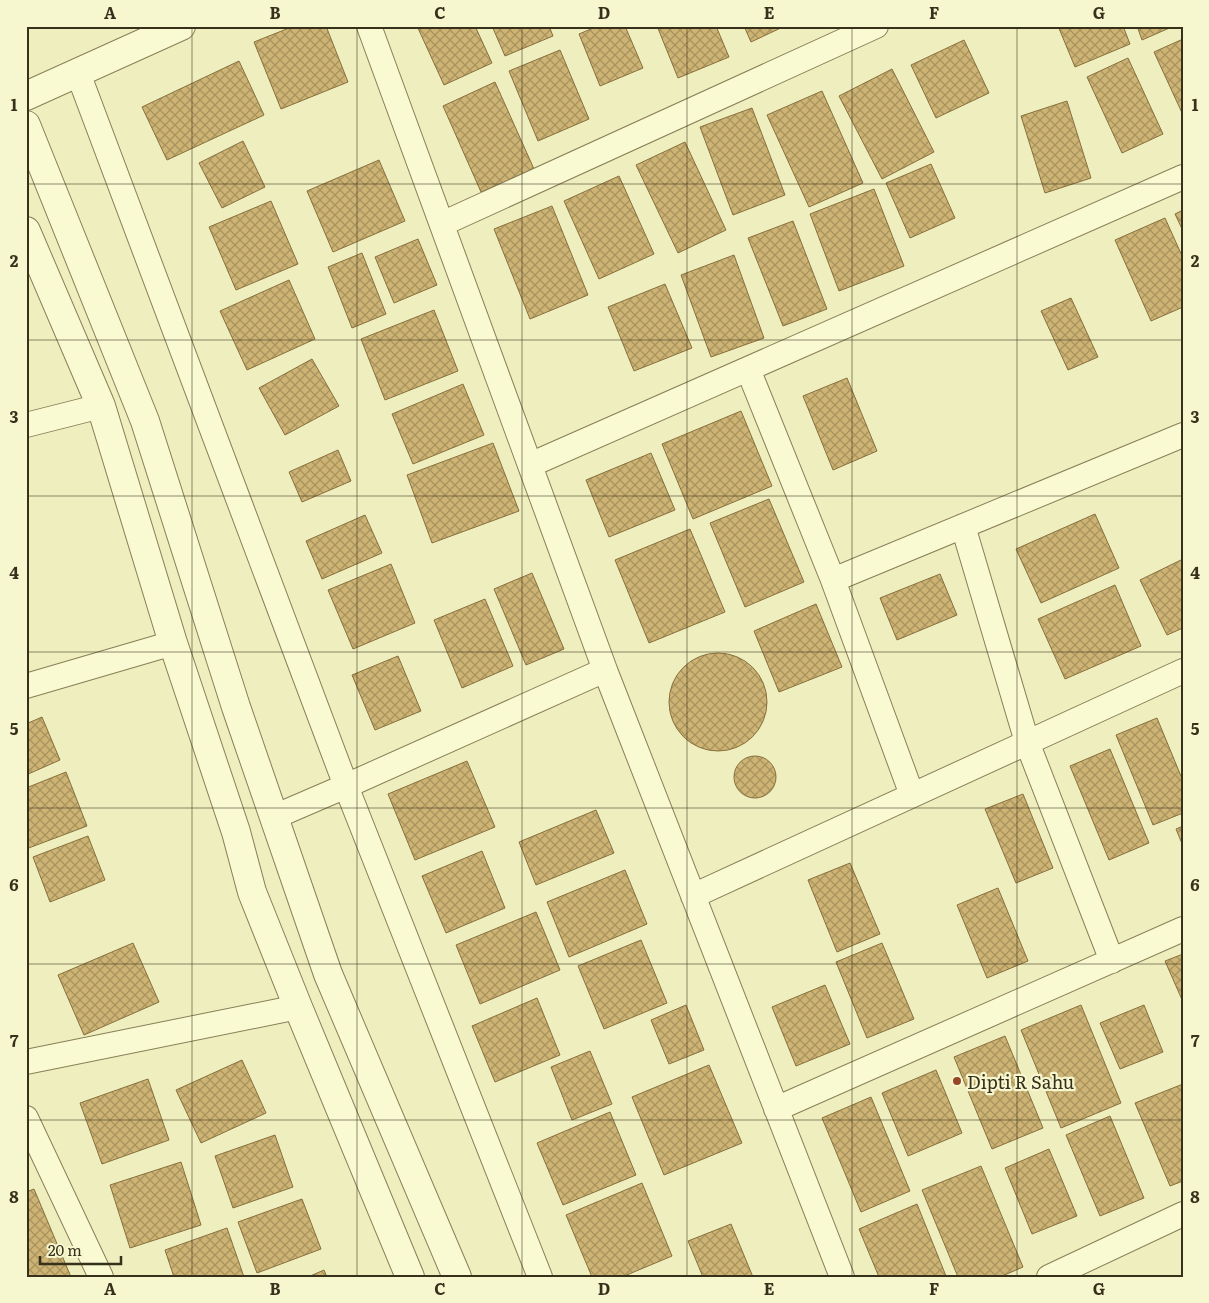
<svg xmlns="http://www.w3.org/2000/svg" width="1209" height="1303" font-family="Literata,serif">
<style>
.building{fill:url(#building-cross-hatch);stroke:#87703c}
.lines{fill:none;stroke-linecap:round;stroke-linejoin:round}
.minor-casing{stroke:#887f57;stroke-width:26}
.tertiary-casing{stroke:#887f57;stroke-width:30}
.minor{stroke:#f9f9d2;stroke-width:24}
.tertiary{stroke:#f9f9d2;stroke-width:28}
.grid{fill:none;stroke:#37311c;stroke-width:1;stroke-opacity:0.55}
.poi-dot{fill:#984726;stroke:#f6f6cf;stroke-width:2}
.labels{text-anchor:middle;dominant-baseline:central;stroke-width:4.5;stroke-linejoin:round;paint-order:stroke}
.poi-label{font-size:18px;fill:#37311c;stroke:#f6f6cf;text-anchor:start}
.neatline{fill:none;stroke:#37311c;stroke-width:2}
.grid-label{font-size:16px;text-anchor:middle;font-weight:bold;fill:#37311c}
</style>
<defs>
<pattern id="building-cross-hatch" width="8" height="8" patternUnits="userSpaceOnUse" patternTransform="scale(1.25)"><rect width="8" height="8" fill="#ceb474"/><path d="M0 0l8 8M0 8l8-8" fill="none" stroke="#a8935e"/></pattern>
</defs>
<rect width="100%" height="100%" fill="#efeebf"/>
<!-- building -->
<path class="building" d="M294,26H326L348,82L281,109L254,42Z
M417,26H475L492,63L444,85Z
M492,26H549L553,36L505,56Z
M598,26H625L643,68L600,86L579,34Z
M657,26H716L729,57L678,78Z
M744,26H785L751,42Z
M1058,26H1123L1130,44L1075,67Z
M1137,26H1174L1142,40Z
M1183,39V115L1154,52Z
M964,40L989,93L936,118L911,65Z
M560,50L589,119L538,141L509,71Z
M1128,58L1163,134L1122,153L1087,77Z
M239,61L264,115L167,160L142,107Z
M892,69L934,152L882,179L839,96Z
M495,82L534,169L481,192L443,106Z
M822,91L863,183L809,207L767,115Z
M1067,101L1091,178L1045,193L1021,116Z
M752,108L785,195L733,215L700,127Z
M243,141L265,187L222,208L199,163Z
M685,142L726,230L678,253L636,165Z
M379,160L405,221L333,252L307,191Z
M931,164L955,218L910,238L886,183Z
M619,176L654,254L599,279L564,201Z
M874,189L904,266L839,291L810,214Z
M271,201L298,264L236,290L209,227Z
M552,206L588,295L530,319L494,229Z
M1183,210V231L1175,214Z
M1165,218L1183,258V307L1151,321L1115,240Z
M793,221L827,309L783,326L748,238Z
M418,239L437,285L394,303L375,257Z
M362,253L386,314L352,328L328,267Z
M734,255L764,338L711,357L681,275Z
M289,280L315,339L247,370L220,311Z
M665,284L692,348L634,371L608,307Z
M1071,298L1098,357L1068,370L1041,311Z
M434,310L458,371L385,400L361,339Z
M312,359L339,406L285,435L259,388Z
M847,378L877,451L833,470L803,396Z
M463,384L484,435L413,464L392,414Z
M741,411L772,486L693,519L662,444Z
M493,443L519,511L432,543L407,475Z
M338,450L351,481L302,502L289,472Z
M651,453L675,510L609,537L586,480Z
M769,499L804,582L745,607L710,523Z
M1095,514L1119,568L1041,603L1016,549Z
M365,515L382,553L322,579L306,541Z
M690,529L725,612L649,643L615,560Z
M1183,559V628L1167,635L1140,580Z
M391,564L415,623L353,649L328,590Z
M532,573L564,649L526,665L494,589Z
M940,574L957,615L897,640L880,598Z
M1115,585L1141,646L1065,679L1038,619Z
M485,599L513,666L462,688L434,620Z
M816,604L842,667L779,692L754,631Z
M669 702a49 49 0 1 1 98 0a49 49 0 1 1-98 0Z
M398,656L421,711L375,730L352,675Z
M42,717L60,760L26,775V724Z
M1157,718L1183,781V813L1153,825L1116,735Z
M1110,749L1149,843L1109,860L1070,766Z
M734 777a21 21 0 1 1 42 0a21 21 0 1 1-42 0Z
M467,761L495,827L415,860L388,794Z
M66,772L87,826L26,849V788Z
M1023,794L1053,868L1016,883L985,809Z
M596,810L614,853L536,885L519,842Z
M1183,826V846L1176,829Z
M88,836L105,880L50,902L33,857Z
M482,851L505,908L446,933L422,876Z
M850,863L880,934L837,952L808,880Z
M625,870L647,924L569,957L547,902Z
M998,888L1028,961L987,978L957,905Z
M536,912L560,970L480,1004L456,945Z
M641,940L667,1003L604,1029L578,966Z
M133,943L159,1002L84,1035L58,975Z
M882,943L914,1019L867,1038L836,962Z
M1183,954V1002L1165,961Z
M825,985L850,1044L796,1066L772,1007Z
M537,998L560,1055L495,1082L472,1026Z
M686,1005L704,1050L669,1064L651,1020Z
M1081,1005L1121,1103L1061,1128L1021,1030Z
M1144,1005L1163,1052L1120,1069L1100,1023Z
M1005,1036L1043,1128L992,1149L954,1057Z
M590,1051L612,1104L572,1120L551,1067Z
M242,1060L266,1113L201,1143L176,1090Z
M709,1065L742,1143L664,1175L632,1097Z
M936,1070L962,1133L908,1156L882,1093Z
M148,1079L169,1140L102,1164L80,1103Z
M1183,1084V1181L1170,1186L1135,1103Z
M871,1097L910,1191L861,1212L822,1118Z
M610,1112L636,1175L563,1205L537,1143Z
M1110,1116L1144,1198L1100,1216L1066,1135Z
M275,1135L293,1187L233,1208L215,1156Z
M1049,1149L1077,1216L1032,1234L1005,1168Z
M181,1162L201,1225L130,1248L110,1185Z
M981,1166L1023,1267L1000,1277H958L922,1190Z
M642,1183L672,1256L622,1277H592L566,1215Z
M34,1189L71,1277H26V1192Z
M302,1199L321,1249L257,1273L238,1222Z
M917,1204L946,1276L879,1277L859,1229Z
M731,1224L753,1277H703L688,1241Z
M227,1228L244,1277H174L165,1250Z
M324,1270L327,1277H308Z"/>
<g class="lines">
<!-- minor casing -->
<g class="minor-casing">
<path id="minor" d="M78,73L346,786L540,1277
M442,224L876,26
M748,369L833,580L1183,435
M26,425L101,406
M530,465L1183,177
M963,526L1027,742L1112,961
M833,580L912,795
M605,670L842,1277
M26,686L173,643
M274,817L346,786L605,670L369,26
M693,896L1183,671
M26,1062L298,1007
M776,1109L1183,929
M26,1118L101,1277
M1049,1277L1183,1214"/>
</g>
<!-- tertiary casing -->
<g class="tertiary-casing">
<path id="tertiary" d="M26,96L181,26
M26,125L145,421L236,707L328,974L457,1277
M26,231L101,406L173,643L236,832L252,892L298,1007L410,1277"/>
</g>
<!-- minor -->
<use href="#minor" class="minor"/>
<!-- tertiary -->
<use href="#tertiary" class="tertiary"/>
</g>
<!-- grid -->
<path class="grid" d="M192,26V1277M357,26V1277M522,26V1277M687,26V1277M852,26V1277M1017,26V1277M26,184H1183M26,340H1183M26,496H1183M26,652H1183M26,808H1183M26,964H1183M26,1120H1183"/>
<!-- markers -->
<circle class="poi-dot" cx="957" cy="1081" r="5"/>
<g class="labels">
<!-- poi labels -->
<g class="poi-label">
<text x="967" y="1081">Dipti R Sahu</text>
</g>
</g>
<!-- border -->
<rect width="1209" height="1303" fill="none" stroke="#f6f6cf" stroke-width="55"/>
<!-- scale -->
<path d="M40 1256v8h81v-8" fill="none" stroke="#37311c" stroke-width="2.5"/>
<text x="48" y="1256" font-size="15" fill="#37311c" stroke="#f6f6cf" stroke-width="4" paint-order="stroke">20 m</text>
<rect x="28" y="28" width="1154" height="1248" class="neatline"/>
<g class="grid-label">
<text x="110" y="19">A</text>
<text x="275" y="19">B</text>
<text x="440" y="19">C</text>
<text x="604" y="19">D</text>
<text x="769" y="19">E</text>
<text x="934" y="19">F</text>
<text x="1099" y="19">G</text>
<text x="14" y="111">1</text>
<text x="1195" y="111">1</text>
<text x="14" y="267">2</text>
<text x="1195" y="267">2</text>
<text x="14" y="423">3</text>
<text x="1195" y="423">3</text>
<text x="14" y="579">4</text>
<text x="1195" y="579">4</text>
<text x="14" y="735">5</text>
<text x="1195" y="735">5</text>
<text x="14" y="891">6</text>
<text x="1195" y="891">6</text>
<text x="14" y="1047">7</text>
<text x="1195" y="1047">7</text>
<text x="14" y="1203">8</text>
<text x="1195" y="1203">8</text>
<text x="110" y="1295">A</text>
<text x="275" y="1295">B</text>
<text x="440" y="1295">C</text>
<text x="604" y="1295">D</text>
<text x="769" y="1295">E</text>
<text x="934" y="1295">F</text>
<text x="1099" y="1295">G</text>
</g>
</svg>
